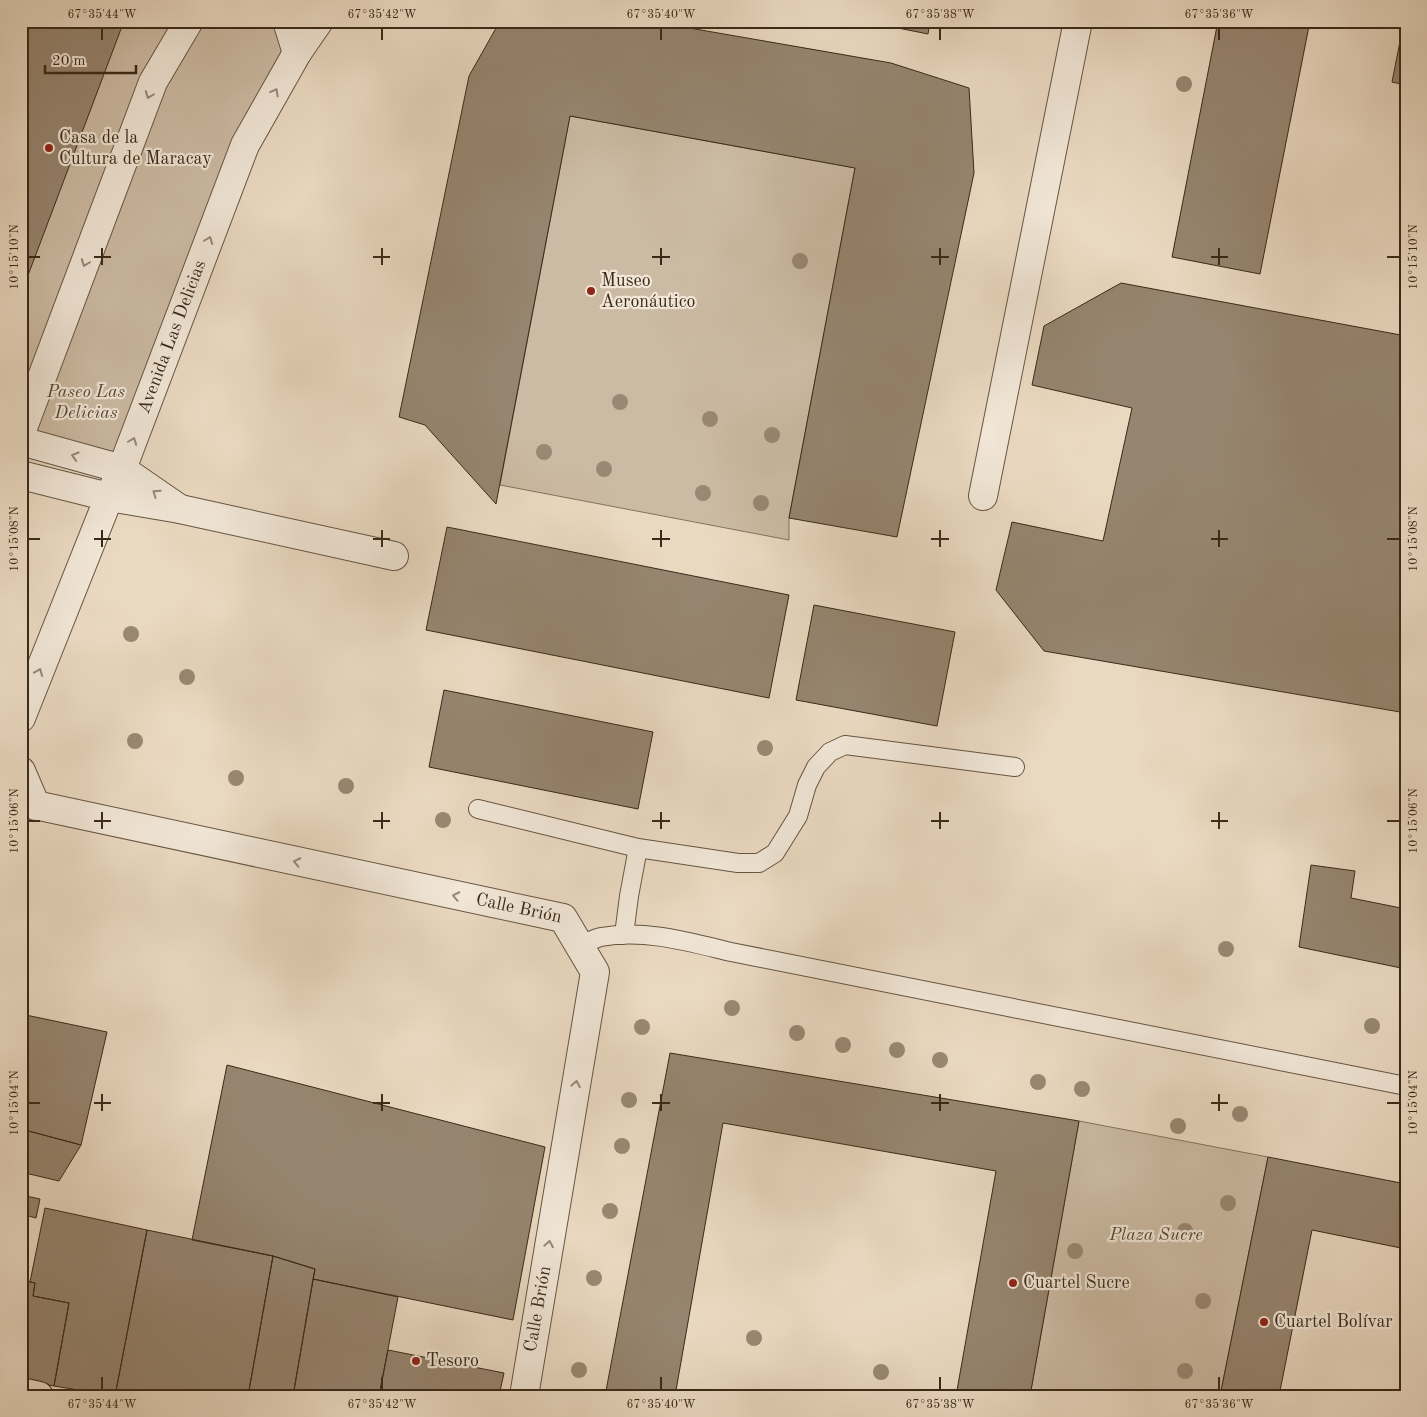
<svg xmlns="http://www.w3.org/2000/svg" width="1427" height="1417" font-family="'Old Standard TT',serif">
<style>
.green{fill:#ccbba4;stroke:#83725e}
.building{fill:#968570;stroke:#3a2918}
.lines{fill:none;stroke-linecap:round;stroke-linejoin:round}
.lane-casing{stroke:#665542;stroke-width:20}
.street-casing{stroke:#665542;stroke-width:30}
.primary-casing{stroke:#3a2918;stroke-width:30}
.lane{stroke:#f1e6d7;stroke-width:18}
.street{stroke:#f1e6d7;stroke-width:28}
.primary{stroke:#ead9c1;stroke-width:28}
.tree{fill:#998873}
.oneway{stroke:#968878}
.ticks{fill:none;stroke:#3a2918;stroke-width:2}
.poi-dot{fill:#8f2418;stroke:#f1e6d7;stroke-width:2}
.labels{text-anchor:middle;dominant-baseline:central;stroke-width:4.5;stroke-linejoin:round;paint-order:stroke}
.poi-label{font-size:18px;fill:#3a2918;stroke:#f1e6d7;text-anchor:start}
.street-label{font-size:18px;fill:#3a2918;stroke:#f1e6d7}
.park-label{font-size:18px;font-style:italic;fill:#574634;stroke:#f1e6d7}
.neatline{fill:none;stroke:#3a2918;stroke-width:2}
.ticks-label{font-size:12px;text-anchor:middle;fill:#3a2918}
</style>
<rect width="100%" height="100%" fill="#ead9c1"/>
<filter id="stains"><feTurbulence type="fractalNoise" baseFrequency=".004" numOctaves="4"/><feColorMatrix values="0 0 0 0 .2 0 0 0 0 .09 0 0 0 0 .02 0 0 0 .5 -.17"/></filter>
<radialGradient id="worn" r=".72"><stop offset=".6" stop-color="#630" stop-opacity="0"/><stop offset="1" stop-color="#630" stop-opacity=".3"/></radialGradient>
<!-- green -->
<path class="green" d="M21,21H300L277,59L233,142L116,467L21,441Z
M570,116L855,168L789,518V540L500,485Z
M1079,1121L1268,1157L1220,1396H1030Z"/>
<!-- building -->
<path class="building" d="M21,21H124L27,278L21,276Z
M500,21H649L891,63L969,88L974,173L897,537L789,518L855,168L570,116L496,504L425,425L399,417L469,76Z
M863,21H930L928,34Z
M1218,21H1310L1260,274L1172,257Z
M1404,21H1406V85L1392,82Z
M1121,283L1406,336V713L1044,651L996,590L1012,522L1103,541L1132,408L1032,385L1044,326Z
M447,527L789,595L769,698L426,630Z
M814,605L955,632L937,726L796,700Z
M444,690L653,732L638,809L429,767Z
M1311,865L1355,871L1351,898L1406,909V969L1299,947Z
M21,1014L107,1032L81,1145L21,1129V1111L25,1093L21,1092Z
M670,1053L1079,1121L1030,1396H956L996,1171L723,1123L675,1396H605Z
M227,1065L545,1147L513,1320L313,1279L315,1269L273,1256L192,1240Z
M21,1129L81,1145L59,1181L21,1172Z
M1268,1157L1406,1184V1249L1312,1230L1279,1396H1220Z
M21,1195L40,1199L36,1218L21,1214Z
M45,1208L147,1230L115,1396L54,1386L69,1303L33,1296L35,1283L30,1282Z
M147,1230L273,1256L248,1396H115Z
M273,1256L315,1269L293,1396H248Z
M313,1279L398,1297L379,1396H293Z
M21,1280L35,1283L33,1296L69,1303L54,1386L21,1379Z
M388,1350L504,1373L499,1396H379Z"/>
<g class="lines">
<!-- lane casing -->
<g class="lane-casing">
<path id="lane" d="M478,809L638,848L629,896L624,935
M638,848L738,863H759L775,853L798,816L807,785L816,767L830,752L845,745L1015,767
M579,945C586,943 593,939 601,937C645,929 689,942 731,952L1406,1086"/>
</g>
<!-- street casing -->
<g class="street-casing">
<g id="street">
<path d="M287,21L297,53"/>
<path d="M21,433L153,82L189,21"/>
<path d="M21,441L122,469L180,509L109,497L21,475"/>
<path d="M983,496L1078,21"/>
<path d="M180,509L394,556"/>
<path id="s1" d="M21,718L109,497L122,469L245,145L297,53L319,21"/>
<path d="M21,771L36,806"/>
<path id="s2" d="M21,802L563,918L595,972L524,1396"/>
</g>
</g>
<!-- primary casing -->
<g class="primary-casing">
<path id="primary" d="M21,1392L39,1396"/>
</g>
<!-- lane -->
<use href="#lane" class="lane"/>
<!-- street -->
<use href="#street" class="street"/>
<!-- primary -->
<use href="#primary" class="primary"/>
</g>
<!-- trees -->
<g class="tree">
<circle cx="1184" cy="84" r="8"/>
<circle cx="800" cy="261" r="8"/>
<circle cx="620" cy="402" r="8"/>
<circle cx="710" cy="419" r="8"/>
<circle cx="772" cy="435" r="8"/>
<circle cx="544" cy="452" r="8"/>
<circle cx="604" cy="469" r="8"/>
<circle cx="703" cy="493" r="8"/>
<circle cx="761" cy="503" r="8"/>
<circle cx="131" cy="634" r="8"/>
<circle cx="187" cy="677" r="8"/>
<circle cx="135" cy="741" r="8"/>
<circle cx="765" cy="748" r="8"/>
<circle cx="236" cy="778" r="8"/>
<circle cx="346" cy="786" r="8"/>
<circle cx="443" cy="820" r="8"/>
<circle cx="1226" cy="949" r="8"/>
<circle cx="732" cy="1008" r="8"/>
<circle cx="1372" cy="1026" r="8"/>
<circle cx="642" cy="1027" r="8"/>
<circle cx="797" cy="1033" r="8"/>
<circle cx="843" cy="1045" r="8"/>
<circle cx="897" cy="1050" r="8"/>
<circle cx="940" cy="1060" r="8"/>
<circle cx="1038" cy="1082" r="8"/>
<circle cx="1082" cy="1089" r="8"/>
<circle cx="629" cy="1100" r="8"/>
<circle cx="1240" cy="1114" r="8"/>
<circle cx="1178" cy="1126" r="8"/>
<circle cx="622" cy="1146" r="8"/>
<circle cx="1228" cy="1203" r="8"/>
<circle cx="610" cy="1211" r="8"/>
<circle cx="1185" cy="1231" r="8"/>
<circle cx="1075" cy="1251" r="8"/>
<circle cx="594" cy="1278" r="8"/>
<circle cx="1203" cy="1301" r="8"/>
<circle cx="754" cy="1338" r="8"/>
<circle cx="579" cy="1370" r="8"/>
<circle cx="1185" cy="1371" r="8"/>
<circle cx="881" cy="1372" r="8"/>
</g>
<!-- one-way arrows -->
<defs><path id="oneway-chevron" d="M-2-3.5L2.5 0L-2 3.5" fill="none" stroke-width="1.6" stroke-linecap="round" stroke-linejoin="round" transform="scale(1.25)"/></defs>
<g class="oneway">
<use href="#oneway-chevron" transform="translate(275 92) rotate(-61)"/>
<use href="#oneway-chevron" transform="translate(149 95) rotate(111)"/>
<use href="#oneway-chevron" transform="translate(209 240) rotate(-69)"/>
<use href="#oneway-chevron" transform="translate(85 263) rotate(111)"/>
<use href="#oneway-chevron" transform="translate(133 441) rotate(-69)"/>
<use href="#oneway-chevron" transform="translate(75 456) rotate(-164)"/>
<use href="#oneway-chevron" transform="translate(156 493) rotate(-145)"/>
<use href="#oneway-chevron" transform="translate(39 672) rotate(-68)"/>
<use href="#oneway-chevron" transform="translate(297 862) rotate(-168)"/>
<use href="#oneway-chevron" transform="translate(456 896) rotate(-168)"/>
<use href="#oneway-chevron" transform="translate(576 1084) rotate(-80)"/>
<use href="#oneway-chevron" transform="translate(549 1244) rotate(-80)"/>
</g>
<!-- ticks -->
<path class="ticks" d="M102,28V40M382,28V40M661,28V40M940,28V40M1219,28V40M102,248V265M382,248V265M661,248V265M940,248V265M1219,248V265M28,257H40M94,257H111M373,257H390M652,257H670M931,257H949M1211,257H1228M1387,257H1400M102,530V547M382,530V547M661,530V547M940,530V547M1219,530V547M28,539H40M94,539H111M373,539H390M652,539H670M931,539H949M1211,539H1228M1387,539H1400M102,812V829M382,812V829M661,812V829M940,812V829M1219,812V829M28,821H40M94,821H111M373,821H390M652,821H670M931,821H949M1211,821H1228M1387,821H1400M102,1094V1111M382,1094V1111M661,1094V1111M940,1094V1111M1219,1094V1111M28,1103H40M94,1103H111M373,1103H390M652,1103H670M931,1103H949M1211,1103H1228M1387,1103H1400M102,1377V1390M382,1377V1390M661,1377V1390M940,1377V1390M1219,1377V1390"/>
<!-- markers -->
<g class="poi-dot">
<circle cx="49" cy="148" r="5"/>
<circle cx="591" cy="291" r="5"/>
<circle cx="1013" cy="1283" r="5"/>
<circle cx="1264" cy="1322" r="5"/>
<circle cx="416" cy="1361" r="5"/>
</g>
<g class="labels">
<!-- poi labels -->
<g class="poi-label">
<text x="59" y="138">Casa de la<tspan x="59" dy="21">Cultura de Maracay</tspan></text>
<text x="601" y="281">Museo<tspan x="601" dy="21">Aeronáutico</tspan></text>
<text x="1023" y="1283">Cuartel Sucre</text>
<text x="1274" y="1322">Cuartel Bolívar</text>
<text x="426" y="1361">Tesoro</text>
</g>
<!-- street labels -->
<g class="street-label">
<text stroke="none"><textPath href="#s1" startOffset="410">Avenida Las Delicias</textPath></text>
<text stroke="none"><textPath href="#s2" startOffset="509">Calle Brión</textPath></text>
<text transform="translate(538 1309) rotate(-80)">Calle Brión</text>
</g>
<!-- park labels -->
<g class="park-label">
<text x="86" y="392">Paseo Las<tspan x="86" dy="21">Delicias</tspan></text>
<text x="1156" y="1235">Plaza Sucre</text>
</g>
</g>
<!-- margin -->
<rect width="1427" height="1417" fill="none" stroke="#ead9c1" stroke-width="55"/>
<!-- scale -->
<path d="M45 65v8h91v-8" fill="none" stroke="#3a2918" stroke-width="2.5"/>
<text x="52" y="65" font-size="15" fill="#3a2918" stroke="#f1e6d7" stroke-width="4" paint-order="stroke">20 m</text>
<rect x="28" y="28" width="1372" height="1362" class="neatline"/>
<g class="ticks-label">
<text x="102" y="18">67°35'44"W</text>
<text x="382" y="18">67°35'42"W</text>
<text x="661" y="18">67°35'40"W</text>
<text x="940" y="18">67°35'38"W</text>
<text x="1219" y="18">67°35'36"W</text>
<text transform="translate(14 257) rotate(-90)" y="4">10°15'10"N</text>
<text transform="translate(1413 257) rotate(-90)" y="4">10°15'10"N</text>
<text transform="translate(14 539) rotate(-90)" y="4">10°15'08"N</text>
<text transform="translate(1413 539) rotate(-90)" y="4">10°15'08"N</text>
<text transform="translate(14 821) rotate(-90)" y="4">10°15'06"N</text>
<text transform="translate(1413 821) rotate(-90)" y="4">10°15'06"N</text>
<text transform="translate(14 1103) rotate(-90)" y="4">10°15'04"N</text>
<text transform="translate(1413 1103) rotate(-90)" y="4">10°15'04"N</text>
<text x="102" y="1408">67°35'44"W</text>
<text x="382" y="1408">67°35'42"W</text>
<text x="661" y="1408">67°35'40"W</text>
<text x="940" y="1408">67°35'38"W</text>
<text x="1219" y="1408">67°35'36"W</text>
</g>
<rect width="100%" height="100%" filter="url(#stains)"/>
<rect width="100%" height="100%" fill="url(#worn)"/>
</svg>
